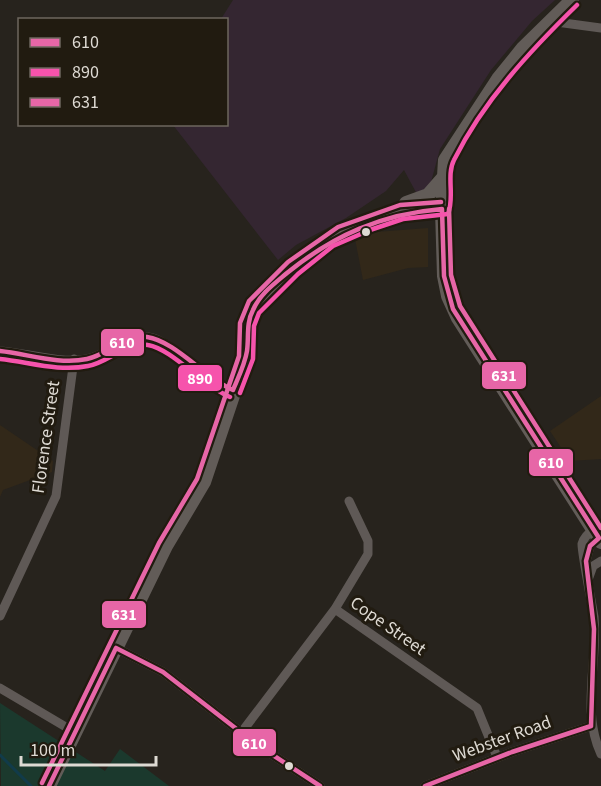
<svg xmlns="http://www.w3.org/2000/svg" width="601" height="786" font-family="'Source Sans 3',sans-serif">
<style>
.built{fill:#322819}
.medical{fill:#342631}
.green{fill:#1b392d}
.lines{fill:none;stroke-linecap:round;stroke-linejoin:round}
.stream{stroke:#113b4a;stroke-width:3}
.street{stroke:#5f5956;stroke-width:9}
.secondary{stroke:#625c58;stroke-width:14}
.bus-1-casing{stroke:#211b10;stroke-width:9}
.bus-2-casing{stroke:#211b10;stroke-width:9}
.bus-3-casing{stroke:#211b10;stroke-width:9}
.bus-1{stroke:#e766a7;stroke-width:4.5}
.bus-2{stroke:#f653ac;stroke-width:4.5}
.bus-3{stroke:#e766a7;stroke-width:4.5}
.bus-dot{fill:#dedad3;stroke:#211b10;stroke-width:2}
.labels{text-anchor:middle;dominant-baseline:central;stroke-width:6;stroke-linejoin:round;paint-order:stroke}
.street-label{font-size:18px;fill:#dedad3;stroke:#211b10}
.line-badge{stroke:#211b10;stroke-width:2}
.badge-label{font-size:16px;text-anchor:middle;font-weight:bold;fill:#fff}
</style>
<rect width="100%" height="100%" fill="#27231d"/>
<!-- built -->
<path class="built" d="M428,228V267L408,268L363,280L355,239L376,232Z
M601,396V459L570,461L550,431Z
M0,425L53,461L52,472L3,490L0,497Z"/>
<!-- medical -->
<path class="medical" d="M233,0H555L532,21L491,70L440,149L428,193L418,196L404,170L386,191L346,218L296,245L278,260L173,125L226,124V20L221,19Z"/>
<!-- green -->
<path class="green" d="M0,703L105,771L120,749L169,786H1Z"/>
<g class="lines">
<!-- stream -->
<path class="stream" d="M0,755L31,786"/>
<!-- street -->
<path class="street" d="M549,21L601,28
M0,351C27,353 60,364 87,359C107,355 127,334 148,337C172,340 203,381 233,390
M593,530C588,534 584,537 582,544C581,549 592,604 594,617C598,662 581,712 601,754
M586,561L590,546L599,538
M589,577L593,566L601,561
M335,609L477,708L497,757
M0,616L56,496L74,359
M116,648L163,672L256,744L320,786
M0,688L76,733
M241,733L335,609L368,554V541L349,501
M425,786L512,752L591,726"/>
<!-- secondary -->
<path class="secondary" d="M572,0L523,48L498,79L445,160L442,209L444,276L448,296L458,318L601,542
M402,212L406,203L428,195L442,179
M49,786L166,546L204,482L246,357L247,325L255,305L293,268L341,234L402,212L442,209"/>
<!-- bus-1 casing -->
<g class="bus-1-casing">
<path id="bus-1" d="M442,209L444,276L453,309L599,538L590,546L586,561L594,629L591,726
M0,351C28,354 59,365 87,359C108,355 125,334 147,337C175,341 205,378 233,390
M233,390C238,378 245,364 247,351C249,337 246,323 253,310C260,294 274,284 287,273C334,235 382,214 442,209
M116,648L163,672L256,744L320,786
M49,786L116,648
M425,786L512,752L591,726"/>
</g>
<!-- bus-2 casing -->
<g class="bus-2-casing">
<path id="bus-2" d="M0,359C29,362 59,372 88,366C108,363 127,341 148,345C172,349 203,386 230,397
M240,393L253,359L254,326L259,313L298,274L333,246L370,230L403,219L448,214C455,198 446,175 454,160C484,100 530,51 577,5"/>
</g>
<!-- bus-3 casing -->
<g class="bus-3-casing">
<path id="bus-3" d="M449,209L451,275L460,306L601,528
M42,783L159,543L197,479L239,356L240,323L249,301L288,262L338,227L400,205L441,202"/>
</g>
<!-- bus-1 -->
<use href="#bus-1" class="bus-1"/>
<!-- bus-2 -->
<use href="#bus-2" class="bus-2"/>
<!-- bus-3 -->
<use href="#bus-3" class="bus-3"/>
</g>
<!-- markers -->
<g class="bus-dot">
<circle cx="366" cy="232" r="5"/>
<circle cx="289" cy="766" r="5"/>
</g>
<g class="labels">
<!-- street labels -->
<g class="street-label">
<text transform="translate(46 437) rotate(-82)">Florence Street</text>
<text transform="translate(388 626) rotate(35)">Cope Street</text>
<text transform="translate(502 739) rotate(-20)">Webster Road</text>
</g>
</g>
<g class="line-badge">
<rect x="100" y="328" width="45" height="29" rx="6" fill="#e766a7"/>
<rect x="481" y="361" width="46" height="29" rx="6" fill="#e766a7"/>
<rect x="177" y="364" width="46" height="28" rx="6" fill="#f653ac"/>
<rect x="528" y="448" width="46" height="29" rx="6" fill="#e766a7"/>
<rect x="101" y="600" width="46" height="29" rx="6" fill="#e766a7"/>
<rect x="232" y="728" width="45" height="29" rx="6" fill="#e766a7"/>
</g>
<g class="badge-label">
<text x="122" y="348">610</text>
<text x="504" y="381">631</text>
<text x="200" y="384">890</text>
<text x="551" y="468">610</text>
<text x="124" y="620">631</text>
<text x="254" y="749">610</text>
</g>
<!-- legend -->
<rect x="18" y="18" width="210" height="108" fill="#211b10" stroke="#6d675e" stroke-width="1.5"/>
<rect x="30" y="38" width="30" height="9" fill="#e766a7" stroke="#6d675e" stroke-width="1.5"/>
<text x="72" y="48" font-size="18" fill="#dedad3">610</text>
<rect x="30" y="68" width="30" height="9" fill="#f653ac" stroke="#6d675e" stroke-width="1.5"/>
<text x="72" y="78" font-size="18" fill="#dedad3">890</text>
<rect x="30" y="98" width="30" height="9" fill="#e766a7" stroke="#6d675e" stroke-width="1.5"/>
<text x="72" y="108" font-size="18" fill="#dedad3">631</text>
<!-- scale -->
<path d="M21 756v9h135v-9" fill="none" stroke="#dedad3" stroke-width="3"/>
<text x="30" y="756" font-size="18" fill="#dedad3" stroke="#211b10" stroke-width="4.5" paint-order="stroke">100 m</text>
</svg>
